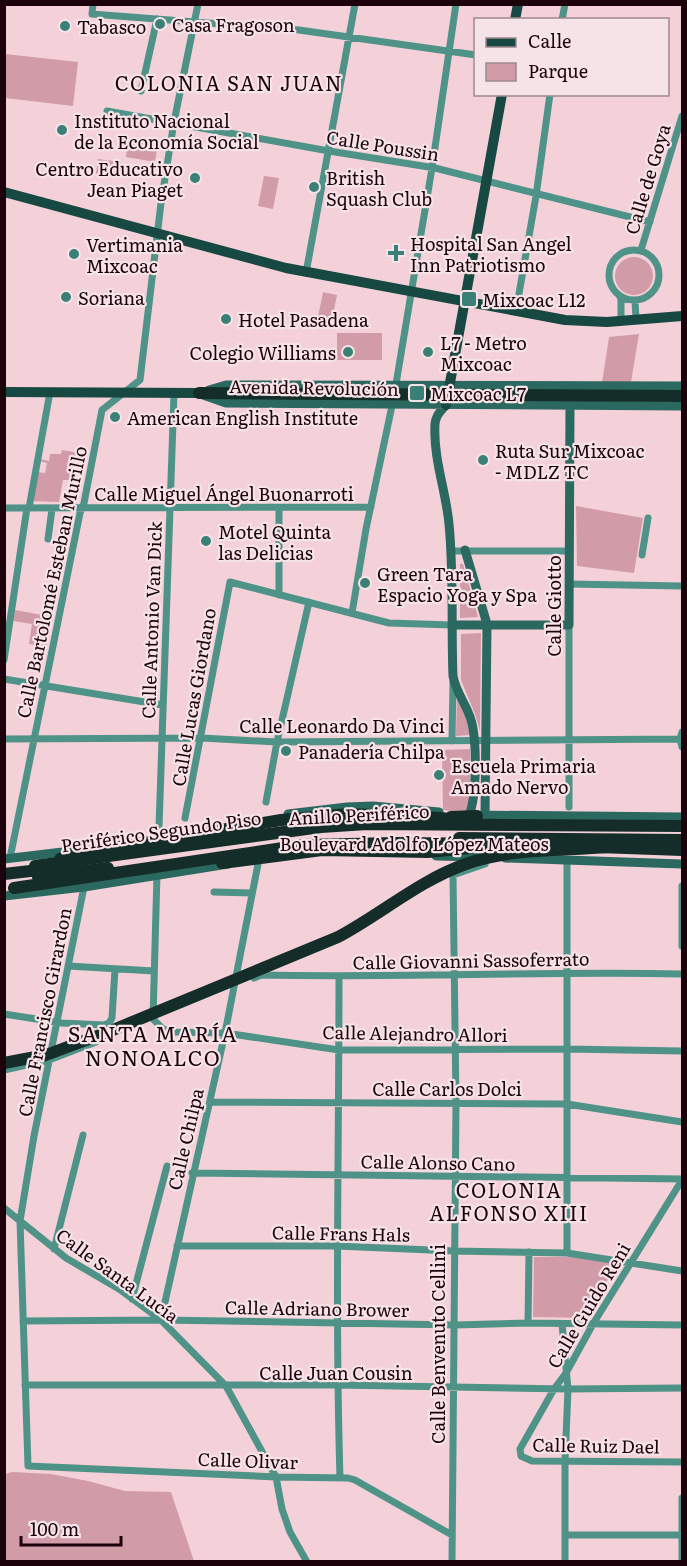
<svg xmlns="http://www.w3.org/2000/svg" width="687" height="1566" font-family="Literata,serif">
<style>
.green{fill:#d19ba8}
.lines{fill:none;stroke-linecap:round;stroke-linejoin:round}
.street{stroke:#4f9388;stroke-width:7}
.secondary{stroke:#2b685f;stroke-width:9}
.primary{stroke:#174841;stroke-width:10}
.highway{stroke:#142d29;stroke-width:12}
.highway-bridge{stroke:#142d29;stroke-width:12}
.poi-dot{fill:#3b8076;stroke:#f6e3e7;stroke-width:2}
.labels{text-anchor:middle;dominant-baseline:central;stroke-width:4.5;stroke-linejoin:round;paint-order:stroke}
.poi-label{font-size:18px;fill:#1c020a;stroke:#f6e3e7;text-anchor:start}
.street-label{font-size:18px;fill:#1c020a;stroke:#f6e3e7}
.neighbourhood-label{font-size:20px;letter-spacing:1.5px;fill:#1c020a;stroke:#f6e3e7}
.quarter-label{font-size:21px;letter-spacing:1.5px;fill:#1c020a;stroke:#f6e3e7}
</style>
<rect width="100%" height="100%" fill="#f4d1d9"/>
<!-- green -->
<path class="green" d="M5,54L78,62L73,106L5,98Z
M128,138L158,142L155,162L126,157Z
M98,159L121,162L119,177L96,174Z
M264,176L279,178L273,209L258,206Z
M615 276a19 19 0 1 1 38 0a19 19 0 1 1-38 0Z
M323,292L337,295L332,320L318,317Z
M337,333H382V360H337Z
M639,334L631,382L602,383L609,337Z
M62,450L80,453L72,480H63L59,502L31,501L37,472L45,473L47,463L39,461V459L49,461L50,454H61Z
M576,506L643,518L634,573L577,566Z
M460,564H463L478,617L460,618Z
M15,610L53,617L46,647L29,644L32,624L13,621Z
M481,633L480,731L475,714L461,680V634Z
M457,695L465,714L470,735L456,736Z
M470,749V799L467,811L459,812L443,810L442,750Z
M534,1257H571L616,1262L589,1318L533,1317Z
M12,1472L51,1474L88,1481L125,1491L171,1492L194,1561H5V1474Z"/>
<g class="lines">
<!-- street -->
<path class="street" d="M93,4L92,14L299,30L476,55
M562,20L565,4
M141,91L157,19
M107,111L329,151L435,168L650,222
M609 275a25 25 0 1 1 50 0a25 25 0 1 1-50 0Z
M641,250L682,116
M306,273L355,4
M619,295L621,299V320
M635,301L636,319
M516,311L536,196L550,94
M395,390L432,168L456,4
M4,508L371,507
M29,508L50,392
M48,539L52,509
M451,551H569
M642,555L648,518
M569,584L682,586
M279,595V508
M352,613L366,529L393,401
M4,660L27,508
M4,679L163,705
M682,732L680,739L682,747
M4,739L202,738L277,742L680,739
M452,741L453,682
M266,802L277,742L309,602
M569,807V625
M185,818L230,582L389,623L452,625
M159,827L174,393
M10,858L80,513L84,503L102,410L140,380L161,203L174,122L198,4
M157,874L153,1019L163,1029L173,1032L225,1033L339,1050L567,1049L682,1051
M453,875L485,864
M682,886V946
M84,887L34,1136L20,1221L28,1466L276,1477L348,1478L355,1480L452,1535
M214,892L252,893
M68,966L154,971
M339,977C339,1144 335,1311 340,1478
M254,978L261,975C401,978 542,971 682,974
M4,1014L62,1023L104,1025L109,1023L112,1018L115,969
M4,1070L49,1060L96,1042
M210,1102L567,1104L682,1122
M192,1173L682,1179
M682,1180L593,1324L566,1373L554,1389L520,1449L521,1456L532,1461L682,1462
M4,1208L66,1258L119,1289L161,1320L226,1386L276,1477L282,1509L290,1532L307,1562
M177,1246H336L454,1251L567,1253L682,1271
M54,1249L83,1135
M567,1253V862
M132,1299L167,1166
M161,1320L225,1033L259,859
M23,1321L161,1320L455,1325L528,1323L682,1325
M528,1323L529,1252
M562,1324L568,1389L565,1461V1562
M25,1385H337L568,1389L682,1388
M565,1535H682
M452,1562L456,1103L453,875
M682,1562V1498"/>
<!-- secondary -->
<path class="secondary" d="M209,390L226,385L682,386
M203,395L226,403L682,406
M446,405C440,412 436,415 435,424C433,458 446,491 449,524C454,575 451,626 453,676C456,693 467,705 471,720C477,740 477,797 469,815
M465,550L487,624L485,816
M452,625H569L570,406
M288,814L347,807L373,806L439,812
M470,815L682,817
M436,856L479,857
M505,858L682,864
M4,859L71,851
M4,896L84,887L228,864"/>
<!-- primary -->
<path class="primary" d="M515,20L518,4
M4,192L286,268L565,320L607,322L682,316
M4,392L199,393
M446,405L502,94"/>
<!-- highway -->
<path class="highway" d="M199,393L330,394
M451,817L477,816
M459,838L682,840
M598,847L682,850
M60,859L71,855L281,820L349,814L441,818L461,821
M222,863L322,850L428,852L470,848
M4,874L48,869
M38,877L108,868"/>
<!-- highway-bridge -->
<path class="highway-bridge" d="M330,394L682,396
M35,866L321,827L367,824L682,826
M14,888L303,845L395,843L521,844
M4,1063L46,1055L113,1030L338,937C381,914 420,880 466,864C510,848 561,851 608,847"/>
</g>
<!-- markers -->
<g class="poi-dot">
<circle cx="160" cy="24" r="6"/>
<circle cx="65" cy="26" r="6"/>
<circle cx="62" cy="130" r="6"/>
<circle cx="195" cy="178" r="6"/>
<circle cx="314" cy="187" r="6"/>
<path d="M393 244h6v6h6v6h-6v6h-6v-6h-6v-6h6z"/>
<circle cx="74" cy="254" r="6"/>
<circle cx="66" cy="297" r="6"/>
<rect x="461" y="291" width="16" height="16" rx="3"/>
<circle cx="226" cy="319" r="6"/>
<circle cx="348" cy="352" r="6"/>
<circle cx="428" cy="352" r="6"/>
<rect x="409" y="385" width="16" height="16" rx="3"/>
<circle cx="115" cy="417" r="6"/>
<circle cx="483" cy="460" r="6"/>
<circle cx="206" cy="541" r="6"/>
<circle cx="365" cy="583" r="6"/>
<circle cx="286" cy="751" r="6"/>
<circle cx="439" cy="775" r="6"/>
</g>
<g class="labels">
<!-- poi labels -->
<g class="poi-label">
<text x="172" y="24">Casa Fragoson</text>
<text x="77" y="26">Tabasco</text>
<text x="74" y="120">Instituto Nacional<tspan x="74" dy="21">de la Economía Social</tspan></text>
<text x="183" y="168" text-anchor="end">Centro Educativo<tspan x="183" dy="21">Jean Piaget</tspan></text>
<text x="326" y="177">British<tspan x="326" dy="21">Squash Club</tspan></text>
<text x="410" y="243">Hospital San Angel<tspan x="410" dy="21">Inn Patriotismo</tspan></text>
<text x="86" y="244">Vertimania<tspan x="86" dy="21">Mixcoac</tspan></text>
<text x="78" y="297">Soriana</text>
<text x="482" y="299">Mixcoac L12</text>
<text x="238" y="319">Hotel Pasadena</text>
<text x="440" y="342">L7 - Metro<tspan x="440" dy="21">Mixcoac</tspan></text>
<text x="336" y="352" text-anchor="end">Colegio Williams</text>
<text x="430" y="393">Mixcoac L7</text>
<text x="127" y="417">American English Institute</text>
<text x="495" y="450">Ruta Sur Mixcoac<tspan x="495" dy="21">- MDLZ TC</tspan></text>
<text x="218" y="531">Motel Quinta<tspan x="218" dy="21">las Delicias</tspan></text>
<text x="377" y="573">Green Tara<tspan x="377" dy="21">Espacio Yoga y Spa</tspan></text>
<text x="298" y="751">Panadería Chilpa</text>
<text x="451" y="765">Escuela Primaria<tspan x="451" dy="21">Amado Nervo</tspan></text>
</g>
<!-- street labels -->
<g class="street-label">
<text transform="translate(383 145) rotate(9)">Calle Poussin</text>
<text transform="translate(647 179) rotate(-73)">Calle de Goya</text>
<text transform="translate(314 387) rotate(1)">Avenida Revolución</text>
<text x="224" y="493">Calle Miguel Ángel Buonarroti</text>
<text transform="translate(51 582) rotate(-78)">Calle Bartolomé Esteban Murillo</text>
<text transform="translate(553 606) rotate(-90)">Calle Giotto</text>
<text transform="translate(151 620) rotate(-88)">Calle Antonio Van Dick</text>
<text transform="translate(193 697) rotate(-80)">Calle Lucas Giordano</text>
<text x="342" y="725">Calle Leonardo Da Vinci</text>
<text transform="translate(359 814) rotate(-3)">Anillo Periférico</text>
<text transform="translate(161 831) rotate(-8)">Periférico Segundo Piso</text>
<text x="414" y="843">Boulevard Adolfo López Mateos</text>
<text transform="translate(471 960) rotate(-1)">Calle Giovanni Sassoferrato</text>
<text transform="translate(44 1012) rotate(-79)">Calle Francisco Girardon</text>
<text transform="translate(415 1033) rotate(1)">Calle Alejandro Allori</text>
<text x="447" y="1088">Calle Carlos Dolci</text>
<text transform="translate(185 1139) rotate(-77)">Calle Chilpa</text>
<text transform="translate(438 1162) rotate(1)">Calle Alonso Cano</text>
<text transform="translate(341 1233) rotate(1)">Calle Frans Hals</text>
<text transform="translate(118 1275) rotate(36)">Calle Santa Lucía</text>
<text transform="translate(588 1305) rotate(-59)">Calle Guido Reni</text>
<text transform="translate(317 1308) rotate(1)">Calle Adriano Brower</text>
<text transform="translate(437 1344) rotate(-90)">Calle Benvenuto Cellini</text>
<text x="336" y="1372">Calle Juan Cousin</text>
<text transform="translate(596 1445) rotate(1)">Calle Ruiz Dael</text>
<text transform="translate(248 1460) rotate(2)">Calle Olivar</text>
</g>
<!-- neighbourhood labels -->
<g class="neighbourhood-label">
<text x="229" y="82">COLONIA SAN JUAN</text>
<text x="509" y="1189">COLONIA<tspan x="509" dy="23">ALFONSO XIII</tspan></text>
</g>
<!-- quarter labels -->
<g class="quarter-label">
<text x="153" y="1032">SANTA MARÍA<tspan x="153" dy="24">NONOALCO</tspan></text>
</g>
</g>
<!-- border -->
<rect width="687" height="1566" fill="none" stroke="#1c020a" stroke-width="12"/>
<!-- legend -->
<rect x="474" y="18" width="195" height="78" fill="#f6e3e7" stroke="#9f898f" stroke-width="1.5"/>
<rect x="486" y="38" width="30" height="9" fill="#174841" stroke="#9f898f" stroke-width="1.5"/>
<text x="528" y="48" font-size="18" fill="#1c020a">Calle</text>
<rect x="486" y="63" width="30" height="18" fill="#d19ba8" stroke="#9f898f" stroke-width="1.5"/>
<text x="528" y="78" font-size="18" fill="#1c020a">Parque</text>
<!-- scale -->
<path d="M21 1536v9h100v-9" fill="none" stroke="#1c020a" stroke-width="3"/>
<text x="30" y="1536" font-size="18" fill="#1c020a" stroke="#f6e3e7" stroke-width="4.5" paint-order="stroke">100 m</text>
</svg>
